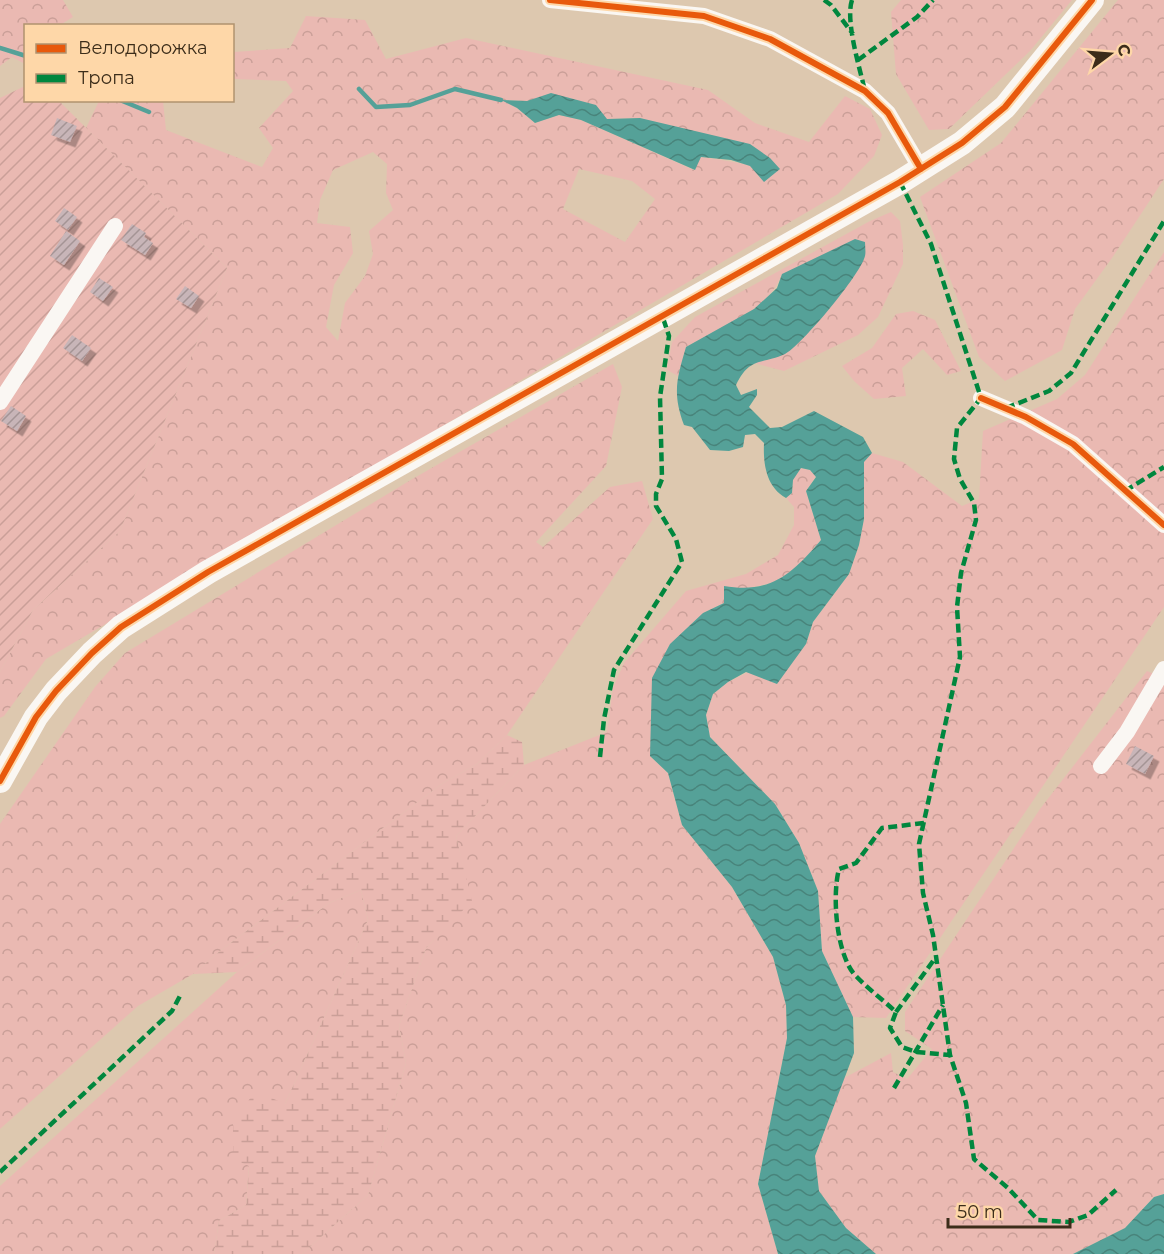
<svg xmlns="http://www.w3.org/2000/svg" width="1164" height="1254" font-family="Montserrat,sans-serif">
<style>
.forest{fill:url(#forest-crowns);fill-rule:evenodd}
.wetland{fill:url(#wetland-marsh)}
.garden{fill:url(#garden-furrows)}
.water{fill:url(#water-waves)}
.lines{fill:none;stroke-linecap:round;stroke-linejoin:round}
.stream{stroke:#55a198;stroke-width:4.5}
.building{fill:url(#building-hatch);filter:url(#shadow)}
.street{stroke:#faf7f3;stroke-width:16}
.secondary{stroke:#faf7f3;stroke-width:24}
.quiet{stroke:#00873e;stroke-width:4.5;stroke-dasharray:9 4.5;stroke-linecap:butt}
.cycleway-casing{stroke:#fed7a8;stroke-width:10}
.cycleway{stroke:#e8590c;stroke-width:6}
</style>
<defs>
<pattern id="forest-crowns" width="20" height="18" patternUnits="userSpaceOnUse" patternTransform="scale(1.5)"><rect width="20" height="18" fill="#eab9b2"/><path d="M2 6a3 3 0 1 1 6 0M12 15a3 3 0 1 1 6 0" fill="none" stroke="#ca9f98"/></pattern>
<pattern id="wetland-marsh" width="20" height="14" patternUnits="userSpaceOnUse" patternTransform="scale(1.5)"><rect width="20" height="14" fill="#eab9b2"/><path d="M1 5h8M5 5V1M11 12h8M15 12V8" fill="none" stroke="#ca9f98"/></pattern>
<pattern id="garden-furrows" width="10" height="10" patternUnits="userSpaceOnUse" patternTransform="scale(1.5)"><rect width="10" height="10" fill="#eab9b2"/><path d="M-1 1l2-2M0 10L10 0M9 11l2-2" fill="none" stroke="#ca9f98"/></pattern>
<pattern id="water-waves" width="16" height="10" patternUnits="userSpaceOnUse" patternTransform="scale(1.5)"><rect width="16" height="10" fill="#55a198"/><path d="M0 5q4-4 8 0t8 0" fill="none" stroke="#48847b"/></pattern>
<pattern id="building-hatch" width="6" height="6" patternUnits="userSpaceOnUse" patternTransform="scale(1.5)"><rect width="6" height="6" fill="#c8b5b8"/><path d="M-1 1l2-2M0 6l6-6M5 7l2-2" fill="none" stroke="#a49495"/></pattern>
<filter id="shadow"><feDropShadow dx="5.5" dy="5.5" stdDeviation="0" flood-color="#0004"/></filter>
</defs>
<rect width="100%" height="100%" fill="#ddc8af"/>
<!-- forest -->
<path class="forest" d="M0,0H63L73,17L60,25L26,26L25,64L12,57L0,66Z
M901,0H1072L1030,51L949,129L929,130L896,74L891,12Z
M1118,0H1164V179L1112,258L1075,309L1062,350L1005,381L979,357L920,197L1001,143Z
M306,16L365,20L386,59L466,38L708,90L755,123L809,142L845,96L870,109L882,135L874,156L838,194L46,659L4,716L0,718V672L33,610L120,531L227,268L86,128L99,101H163L166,130L262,167L273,148L259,128L293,91L286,81L233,79V52L290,48ZM503,100L527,101L607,119L640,118L780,169C753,167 728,160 701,157L694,170L581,120L559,115L535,123L517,108ZM373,152L387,164L386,193L393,210L369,231L373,254L365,276L345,303L338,341L326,327L334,285L353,253L350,227L317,223L320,200L333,170ZM579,169L632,181L655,199L625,242L563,209Z
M891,212L900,221L903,245V264L878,317L858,335L784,371L754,363L787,353L782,274C767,312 720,328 686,347L678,376L667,370L672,342L695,317L870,221Z
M1164,252V607L886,1018L853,1017L822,951L818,891L799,843L775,804L710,737L706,715L713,694L728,682L806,644L813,622L849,574L859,545L864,519V462L872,453L903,462L962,506L979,499L983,431L1057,399L1085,375Z
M913,311L935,320L961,371L947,375L923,349L902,368L906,396L874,399L854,381L842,366L872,348L896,314Z
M613,364L622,387L606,466L536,542L543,547L610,487L642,481L653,519L507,735L477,764L443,783L220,951L193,974L138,1006L0,1129V824L95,687L125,653L409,481Z
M801,468L810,470L816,476L806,491L821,540L800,564L777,582L743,589L724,603L703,613L650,756L668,773L682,825L732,887L773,957L786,1005L787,1038L758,1184L778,1254H302L368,1195L406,1063L399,1026L426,948L471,901L456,836L524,765L607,732L613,688L624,663L686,591L746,574L778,555L794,525V507L786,498L792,493L793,479Z
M1147,671L1164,678V1194L1154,1197L1125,1228L1073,1254H876L846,1228L819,1191L815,1156L844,1078L891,1053L893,1072L907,1079L932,1049L905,1031V1012L1040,809Z
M361,890L368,920L285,1104L249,1165L246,1205L219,1221L214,1254H0V1186L237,972L329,903Z"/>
<!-- wetland -->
<path class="wetland" d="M507,735L522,742L524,765L456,836L472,901L426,948L399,1026L406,1063L368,1195L302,1254H214L219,1221L246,1205L249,1166L233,1159V1120L256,1091L285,1104L368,920L361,890L329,903L237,972L193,974L220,951L443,783L477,764Z"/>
<!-- garden -->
<path class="garden" d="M25,86L26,100L59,101L227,268L120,531L33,610L0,672V98Z"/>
<!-- water -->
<path class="water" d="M551,93L596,105L607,119L640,118L750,144L770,158L780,169L764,182L750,166L731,160L701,157L695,170L581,120L559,115L535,123L517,108L501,100L527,101Z
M855,239L865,242C865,247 866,252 865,256C861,274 801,346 785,354C761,365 750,356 736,385L741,395L757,389V395L749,407L770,428L782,427L814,411L863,437L872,453L864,462V519L859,545L849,574L813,622L806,644L777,684L746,672L728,682L713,694L706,715L710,737L775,804L799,843L818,891L822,951L853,1017L854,1053L815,1156L819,1191L846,1228L876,1254H778L758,1184L787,1038L786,1005L773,957L732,887L682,825L668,773L650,756L652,678L670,644L703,613L724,603V586C771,594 792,574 821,540L806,491L816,477L810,470L801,468L793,480L792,493L786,498C766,487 763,463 764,443L755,434L745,435L743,447L729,451L710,450L692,427L684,425C672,393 677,378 686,347L754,309L777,288L782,274Z
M1164,1194V1254H1073L1125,1228L1154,1197Z"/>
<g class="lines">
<!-- stream -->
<path class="stream" d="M0,48L26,56
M359,89L376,107L410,105L455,89L501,100
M120,100L149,112"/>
</g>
<!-- building -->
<path class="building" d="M57,118L77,126L70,142L51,135Z
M64,208L77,217L68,230L55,221Z
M132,224L146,233L144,237L153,243L145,255L121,240Z
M66,231L80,241L64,265L50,256Z
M99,278L113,287L103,301L90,292Z
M185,286L199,296L191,308L176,299Z
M72,335L91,348L82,361L63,348Z
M11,406L26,416L17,431L1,421Z
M1135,746L1154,756L1145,774L1126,764Z"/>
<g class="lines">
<!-- street -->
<path class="street" d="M550,0L704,16L770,39L865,91L888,113L921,169
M981,398L1026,417L1073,444L1164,525
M0,402L115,226
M1101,766L1127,732L1164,669"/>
<!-- secondary -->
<path class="secondary" d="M0,781L36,717L56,691L92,653L121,627L208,572L900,182L962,143L1005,107L1092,0"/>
<!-- quiet -->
<path class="quiet" d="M824,0L831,5L853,34
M852,0C845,21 860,69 865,91
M858,60L917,17L933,0
M900,182L931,244L981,398L957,428L954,459L960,479L974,503L976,520L961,573L957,607L960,657L919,844L923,893L933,935L950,1055L966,1103L974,1159L1008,1188L1038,1220L1069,1222L1088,1215L1116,1190
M1006,408L1049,391L1071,373L1164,221
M1125,491L1164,467
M600,757L604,719L614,670L682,562L676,539L656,506V494L662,479L660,397L669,336L662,315
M924,823L882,828L856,863L839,869C832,895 836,952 854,974C867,988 883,1000 896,1012L890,1028L902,1047L916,1052L950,1055
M896,1012L936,957
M894,1088L943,1005
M0,1172L172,1011L181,994"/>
<!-- cycleway casing -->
<g class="cycleway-casing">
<path id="cycleway" d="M550,0L704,16L770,39L865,91L888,113L921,169
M981,398L1026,417L1073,444L1164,525
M0,781L36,717L56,691L92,653L121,627L208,572L900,182L962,143L1005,107L1092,0"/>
</g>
<!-- cycleway -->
<use href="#cycleway" class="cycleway"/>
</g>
<!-- legend -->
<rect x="24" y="24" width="210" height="78" fill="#fed7a8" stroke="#b0936f" stroke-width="1.5"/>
<rect x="36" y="44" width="30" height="9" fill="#e8590c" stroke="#b0936f" stroke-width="1.5"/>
<text x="78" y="54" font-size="18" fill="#3c2d1a">Велодорожка</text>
<rect x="36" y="74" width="30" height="9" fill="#00873e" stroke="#b0936f" stroke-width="1.5"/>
<text x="78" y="84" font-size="18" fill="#3c2d1a">Тропа</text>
<!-- north arrow -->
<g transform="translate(1110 54) rotate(74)" stroke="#fed7a8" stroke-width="4.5" paint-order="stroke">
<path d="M0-4.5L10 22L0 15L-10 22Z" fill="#3c2d1a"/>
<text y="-9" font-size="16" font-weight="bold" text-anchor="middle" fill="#3c2d1a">С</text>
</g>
<!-- scale -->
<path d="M948 1218v9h122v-9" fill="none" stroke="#3c2d1a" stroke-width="3"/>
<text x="957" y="1218" font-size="18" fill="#3c2d1a" stroke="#fed7a8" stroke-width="4.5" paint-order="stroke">50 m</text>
</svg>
